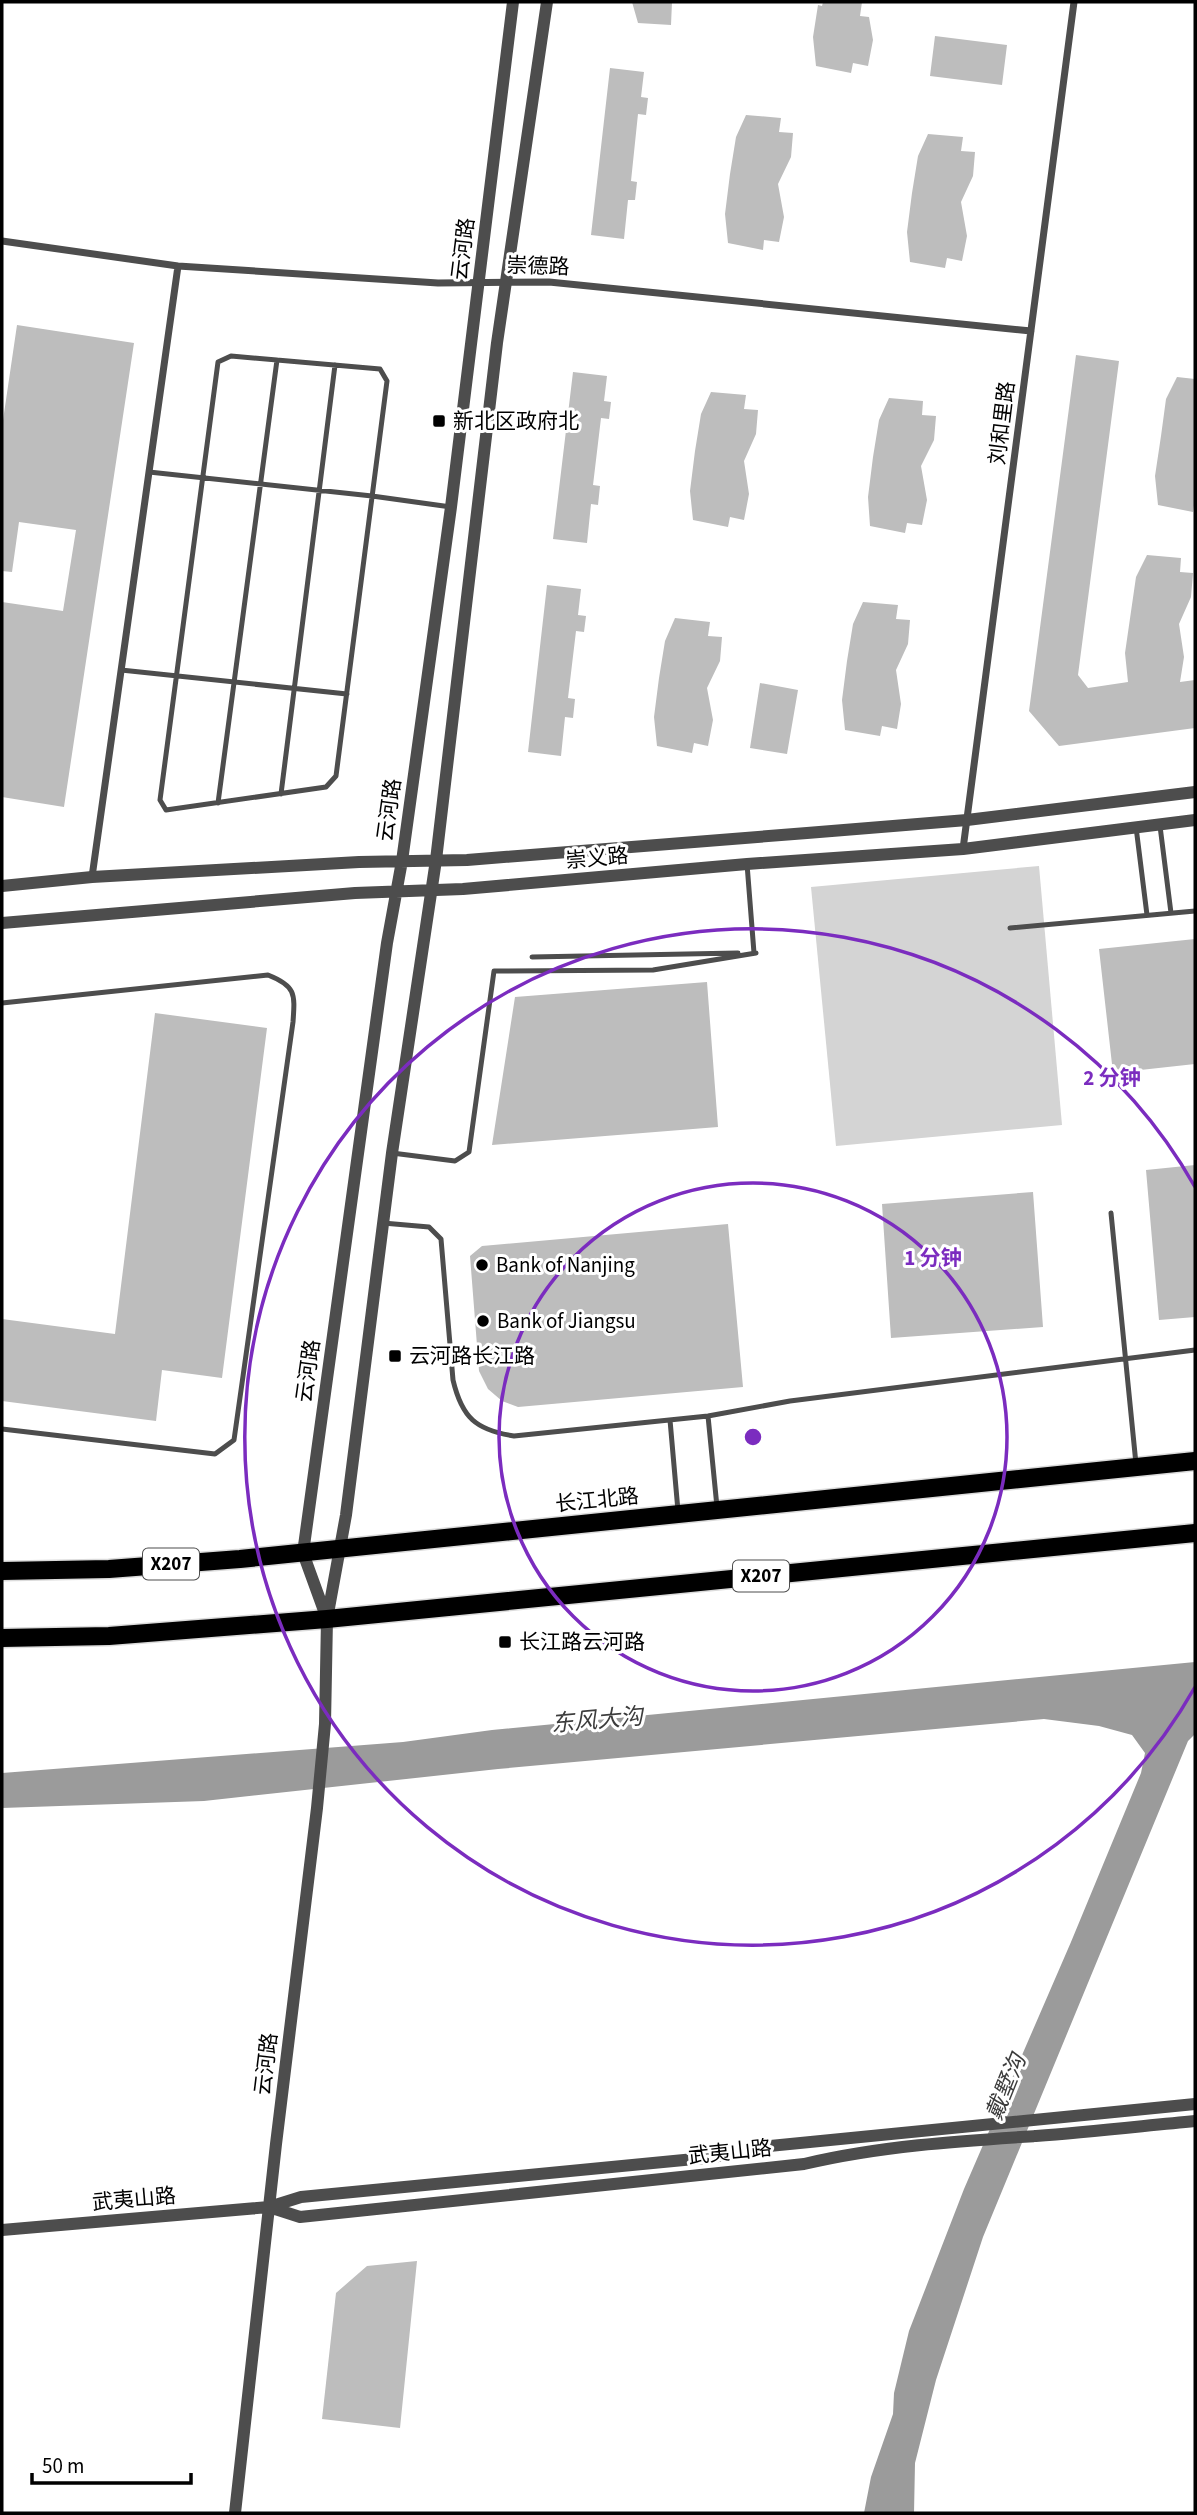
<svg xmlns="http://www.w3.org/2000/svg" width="1197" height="2515" font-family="'Source Sans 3','Noto Sans SC',sans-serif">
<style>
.green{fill:#d4d4d4}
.water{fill:#9b9b9b}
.building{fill:#bdbdbd}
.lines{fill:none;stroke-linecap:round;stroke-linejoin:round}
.primary-casing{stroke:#dbdbdb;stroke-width:21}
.service{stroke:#4d4d4d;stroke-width:5}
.minor{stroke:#4d4d4d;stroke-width:7}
.tertiary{stroke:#4d4d4d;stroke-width:12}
.primary{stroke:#000;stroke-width:18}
.ring{fill:none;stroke:#7b2cbf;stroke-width:3.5}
.poi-dot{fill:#000;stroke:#fff;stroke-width:2.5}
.labels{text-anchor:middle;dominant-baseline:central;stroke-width:6;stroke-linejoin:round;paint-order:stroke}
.shield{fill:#fff;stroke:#4c4c4c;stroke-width:2}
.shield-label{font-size:19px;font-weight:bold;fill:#000}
.street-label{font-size:21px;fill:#000;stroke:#fff}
.poi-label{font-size:21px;fill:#000;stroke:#fff;text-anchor:start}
.water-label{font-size:23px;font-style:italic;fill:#3c3c3c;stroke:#fff}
.centre{fill:#7b2cbf;stroke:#fff;stroke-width:3.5}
.ring-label{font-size:21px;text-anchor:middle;font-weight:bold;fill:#7b2cbf;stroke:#fff;stroke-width:6;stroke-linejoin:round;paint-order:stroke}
</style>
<rect width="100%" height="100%" fill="#fff"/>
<!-- green -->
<path class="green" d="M1039,866L1062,1125L836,1146L811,887Z"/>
<!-- water -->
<path class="water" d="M1195,1662V1734L1188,1741L983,2237L936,2380L915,2463L914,2513H864L871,2477L893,2414L894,2393L909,2331L964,2189L1071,1942L1141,1773L1145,1753L1132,1735L1099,1726L1044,1719L498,1769L204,1801L2,1808V1773L403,1742L492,1730Z"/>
<!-- building -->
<path class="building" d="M632,2H672L671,25L638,23Z
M823,2H862L860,16L869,17L873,40L868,66L853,63L851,73L816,66L813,37L818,5L822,6Z
M935,36L1007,45L1002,85L930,76Z
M610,68L644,72L641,97L648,98L646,115L638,114L631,181L637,182L635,200H628L624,239L591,235Z
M746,115L781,118L779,132L793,133L791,157L778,184L784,217L779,242L764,240L763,250L728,243L725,214L730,174L736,137Z
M928,134L963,137L961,151L975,152L973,176L961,202L967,236L962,261L947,258L945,268L910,262L907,232L912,193L918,156Z
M17,325L134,343L64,807L2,797V602L63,611L76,530L19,522L12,572L2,571V427Z
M1076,355L1119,361L1078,675L1088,688L1128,682L1125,653L1136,577L1147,555L1181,558L1180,572L1193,573L1191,597L1179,624L1184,657L1180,682L1195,680V728L1059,746L1029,711Z
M573,372L607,376L604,401L611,402L609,419L601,418L593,485L600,486L598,505L591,504L587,543L553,539Z
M1177,377L1195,379V499L1193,512L1158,505L1155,476L1161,436L1166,399Z
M711,392L746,395L744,409L758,410L756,434L744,461L749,494L744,520L730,517L728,527L693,520L690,491L695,451L701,414Z
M889,398L923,401L922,415L936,416L934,440L921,466L927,500L922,525L907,523L905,533L870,526L868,497L873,457L879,420Z
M547,585L581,589L578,615L586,616L584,632L576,631L568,698L575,699L573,718L565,717L561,756L528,752Z
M863,602L898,605L896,619L910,620L908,644L896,670L901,704L897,729L882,726L880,736L845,730L842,700L847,661L853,624Z
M675,618L710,622L708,636L722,637L720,661L707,688L713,720L708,746L694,743L692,753L657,746L654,717L659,678L665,641Z
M760,683L798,690L787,754L750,748Z
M1195,939V1064L1113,1073L1099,949Z
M707,982L718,1127L492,1145L515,997Z
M155,1013L267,1028L222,1378L162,1370L156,1421L2,1401V1319L115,1334Z
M1195,1165V1317L1159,1320L1146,1170Z
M1033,1192L1043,1327L891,1338L882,1204Z
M728,1224L743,1387L518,1407L502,1401L488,1389L479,1371L470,1256L482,1246Z
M417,2261L400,2428L322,2419L336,2293L367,2266Z"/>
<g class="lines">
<!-- primary casing -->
<g class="primary-casing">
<path id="primary" d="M2,1571L109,1569L240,1559L1195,1461
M2,1638L109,1636L327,1619L1195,1533"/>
</g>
<!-- service -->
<path class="service" d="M231,356L380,369L387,381L336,776L326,787L166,810L160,800L218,362Z
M149,472L372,496L451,507
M121,670L347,694
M281,794L335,365
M218,803L277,360
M1160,826L1171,913
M1136,827L1147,915
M747,864L754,953
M1010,928L1195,911
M532,957L738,953
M2,1003L268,975C296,986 295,994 293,1022L234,1440L215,1454L2,1429
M392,1153L455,1161L469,1152L494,971L653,970L756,953
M1111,1213L1136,1464
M383,1223L429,1227L441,1239L453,1380C462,1418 476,1430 514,1436L708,1416L790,1401L1195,1350
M708,1416L717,1507
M670,1420L678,1511"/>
<!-- minor -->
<path class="minor" d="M2,241L178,266L438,283L549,282L1031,331
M963,849L1074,2
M92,877L178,266"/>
<!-- tertiary -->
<path class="tertiary" d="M2,886L92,877L359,862L467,860L807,833L967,820L1195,792
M2,923L355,893L463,889L747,864L963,849L1195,820
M327,1619L303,1553L387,943L402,861L451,507L513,2
M269,2207L300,2217L804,2164C880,2146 959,2141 1036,2136C1089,2132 1142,2126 1195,2121
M2,2230L269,2207L301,2197L715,2157L749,2148L1195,2104
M235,2513L276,2144L317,1808L325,1724L327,1619L346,1515L392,1153L436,860L497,343L547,2"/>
<!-- primary -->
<use href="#primary" class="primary"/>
</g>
<!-- distance rings -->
<g class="ring">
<circle cx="753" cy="1437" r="254"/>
<path d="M1195 1687A508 508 0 1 1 1195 1187"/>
</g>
<!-- markers -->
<g class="poi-dot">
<rect x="432" y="414" width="14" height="14" rx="3.5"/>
<circle cx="482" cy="1265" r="7"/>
<circle cx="483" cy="1321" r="7"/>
<rect x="388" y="1349" width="14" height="14" rx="3.5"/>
<rect x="498" y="1635" width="14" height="14" rx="3.5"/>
</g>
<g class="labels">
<!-- shield labels -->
<g class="shield">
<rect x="143" y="1548.5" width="56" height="31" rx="5"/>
<rect x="733" y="1560.5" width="56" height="31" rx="5"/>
</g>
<g class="shield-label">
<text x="171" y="1564">X207</text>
<text x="761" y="1576">X207</text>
</g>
<!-- street labels -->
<g class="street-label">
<text transform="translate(463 249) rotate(-83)">云河路</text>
<text transform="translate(538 266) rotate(2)">崇德路</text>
<text transform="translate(1002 423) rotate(-83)">刘和里路</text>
<text transform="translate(389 810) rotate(-82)">云河路</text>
<text transform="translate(597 858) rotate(-5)">崇义路</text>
<text transform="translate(308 1371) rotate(-82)">云河路</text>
<text transform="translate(597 1500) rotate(-6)">长江北路</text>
<text transform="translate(266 2064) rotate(-83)">云河路</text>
<text transform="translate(730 2152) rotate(-6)">武夷山路</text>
<text transform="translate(134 2199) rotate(-5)">武夷山路</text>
</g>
<!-- poi labels -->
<g class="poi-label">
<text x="453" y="421">新北区政府北</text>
<text x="496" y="1265">Bank of Nanjing</text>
<text x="497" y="1321">Bank of Jiangsu</text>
<text x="409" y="1356">云河路长江路</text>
<text x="519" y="1642">长江路云河路</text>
</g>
<!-- water labels -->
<g class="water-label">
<text transform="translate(597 1720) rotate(-5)">东风大沟</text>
<text transform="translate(1006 2087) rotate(-68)">戴墅沟</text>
</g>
</g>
<circle cx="753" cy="1437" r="10" class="centre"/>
<g class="ring-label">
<text x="1112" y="1085">2 分钟</text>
<text x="933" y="1265">1 分钟</text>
</g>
<!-- border -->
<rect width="1197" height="2515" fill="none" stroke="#000000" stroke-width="7"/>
<!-- scale -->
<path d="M32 2473v10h159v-10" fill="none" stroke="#000000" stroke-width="3.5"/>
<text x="42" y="2473" font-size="21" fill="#000000" stroke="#ffffff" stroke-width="5" paint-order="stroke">50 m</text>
</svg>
